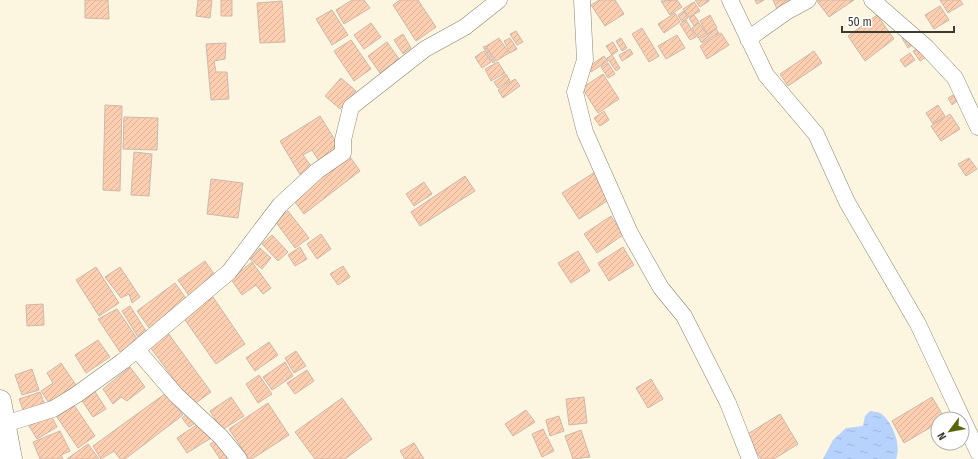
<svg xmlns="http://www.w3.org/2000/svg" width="978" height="459" font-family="'Fira Sans Condensed',sans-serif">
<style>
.water{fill:url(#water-ripples)}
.building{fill:url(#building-hatch);stroke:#cdb9ac}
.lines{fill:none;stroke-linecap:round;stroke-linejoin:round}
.minor-casing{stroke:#8a8471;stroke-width:17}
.trunk-casing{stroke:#8a8471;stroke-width:23}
.minor{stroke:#fff;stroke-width:16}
.trunk{stroke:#fff;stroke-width:22}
</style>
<defs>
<pattern id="water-ripples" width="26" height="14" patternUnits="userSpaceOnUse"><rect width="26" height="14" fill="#b6d2fd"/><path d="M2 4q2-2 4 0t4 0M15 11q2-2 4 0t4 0" fill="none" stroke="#9db5d9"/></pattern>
<pattern id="building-hatch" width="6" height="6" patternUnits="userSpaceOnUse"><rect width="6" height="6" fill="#fdceaf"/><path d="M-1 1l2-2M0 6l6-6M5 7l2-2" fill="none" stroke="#dab297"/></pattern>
</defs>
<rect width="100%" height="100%" fill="#fcf5e0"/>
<!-- water -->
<path class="water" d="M870,411C873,411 877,412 880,413C892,420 902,446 896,459H823L833,440L846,428L863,426L865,416Z"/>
<!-- building -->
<path class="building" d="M85,0H108L109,19L85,18Z
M198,0H212L210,18L196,16Z
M221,0H232V16H221Z
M352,0H364L370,8L344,24L336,10Z
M400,0H418L436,27L416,41L393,5Z
M599,0H615L624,14L605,26L591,5Z
M677,0L682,7L670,15L661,1Z
M695,0H709V1L700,7Z
M755,0H764L757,4Z
M773,0H797L777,9Z
M820,0H854L829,17L817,1Z
M940,0H960L963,4L948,13Z
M282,1L285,42L260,43L257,3Z
M694,2L700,11L689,17L683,9Z
M940,6L949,20L934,29L925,15Z
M332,10L348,35L332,45L316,19Z
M684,11L688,18L682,22L678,15Z
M675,13L680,22L664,33L658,24Z
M694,15L699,22L694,26L689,18Z
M710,15L717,28L707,34L700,21Z
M877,15L894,39L865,61L848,36Z
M686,20L696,37L690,40L680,24Z
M371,23L381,37L364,49L354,35Z
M699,23L706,33L698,38L692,28Z
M642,28L659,56L649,62L632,34Z
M716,29L719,33L702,43L699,39Z
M516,31L523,42L517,45L510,34Z
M721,33L729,45L707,59L700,46Z
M403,34L411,48L403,54L394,40Z
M908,34L914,44L908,48L902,38Z
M677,35L685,48L666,59L658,46Z
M499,38L509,53L496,61L486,46Z
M510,38L517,49L510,53L504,41Z
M621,38L627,48L622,51L616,41Z
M351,40L371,69L354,81L334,51Z
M387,42L399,59L380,73L368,56Z
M613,42L618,51L612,55L606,46Z
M226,43L225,59L214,61L216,72H227L229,99L211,100L206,44Z
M485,46L495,62L493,63L483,47Z
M920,48L926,57L920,61L913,51Z
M630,49L633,54L622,61L619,55Z
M484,51L491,62L482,68L475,57Z
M814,51L822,63L788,86L780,74Z
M910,53L915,60L905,67L900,60Z
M612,55L620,68L616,71L607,58Z
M604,56L608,61L591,72L588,67Z
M498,62L505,73L491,81L485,69Z
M608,63L615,74L608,78L601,67Z
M506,74L510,81L498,88L494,82Z
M603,74L619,99L598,113L582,88Z
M341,78L356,91L340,109L325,96Z
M515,79L520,86L503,98L498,90Z
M953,95L957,101L952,105L948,98Z
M105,105L122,106L120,191L103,190Z
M938,105L945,116L933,124L926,113Z
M604,111L609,120L600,126L594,118Z
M950,114L960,129L941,141L931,126Z
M320,116L340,148L319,161L312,150L303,155L313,169L302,178L280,141Z
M124,117L158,118L157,150L123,149Z
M134,152L152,154L149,196L131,195Z
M348,154L360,171L304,214L292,198Z
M969,158L977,169L966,176L958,164Z
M595,172L612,198L579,219L562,193Z
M465,176L475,191L420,226L411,212Z
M211,179L243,183L238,218L207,214Z
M424,182L432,194L414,206L406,194Z
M288,211L309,238L295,248L275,221Z
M611,216L623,235L597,253L584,234Z
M321,234L331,249L317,259L307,244Z
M272,235L288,252L278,261L262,244Z
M300,247L307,259L295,266L288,255Z
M623,247L634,265L609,281L598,263Z
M260,248L271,258L262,269L250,259Z
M578,251L590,271L571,283L558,263Z
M205,261L217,278L190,297L178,280Z
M252,262L271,288L263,294L256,285L242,295L231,279Z
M343,266L350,277L338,285L330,274Z
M96,267L119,303L99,316L76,280Z
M120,267L140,297L132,303L129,294L121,298L105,277Z
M175,283L188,301L150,329L137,311Z
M213,297L245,344L216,364L183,317Z
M43,304L44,325L27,326L26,305Z
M130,306L146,331L138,337L122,311Z
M117,309L138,340L120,352L98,319Z
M168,333L211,392L193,405L150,347Z
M98,340L110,357L86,373L75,355Z
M269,342L278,355L255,371L246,358Z
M296,351L306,366L294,373L285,358Z
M285,362L293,376L272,390L263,377Z
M61,363L76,385L49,403L41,391L53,383L47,373Z
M130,367L145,387L127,401L121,397L113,404L103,389Z
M32,369L39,390L22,395L15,375Z
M307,370L314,381L295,394L287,383Z
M259,375L272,394L258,403L246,384Z
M651,379L663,399L648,408L636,388Z
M94,390L106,409L93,417L81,399Z
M40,392L45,405L25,415L19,399Z
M166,393L183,415L125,459H120L114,451L101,459L93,446Z
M231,397L244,416L222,430L210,411Z
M584,397L587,423L569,425L566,399Z
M932,397L945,419H938V423L904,443L892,421Z
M342,398L372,439L345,459H315L295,432Z
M268,403L289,435L252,459H249L229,429Z
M74,405L95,436L78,448L57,417Z
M526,410L535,422L513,436L505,424Z
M190,412L197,422L189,427L182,418Z
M780,414L798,444L774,459H761L746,435Z
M51,415L57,427L37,439L29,426Z
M559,416L564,431L550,436L546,420Z
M201,422L211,438L187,453L177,438Z
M543,429L554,451L542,457L532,434Z
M581,430L590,457L573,459L565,436Z
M60,431L70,451L61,455L63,459H40L33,442Z
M218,439L230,456L225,459H220L210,444Z
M414,443L424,459H405L400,451Z
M88,444L99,459H67Z"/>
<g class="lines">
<!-- minor casing -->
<g class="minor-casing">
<path id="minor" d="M582,0L585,60L575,92L585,132L630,233L661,288L684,316L728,403L750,459
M730,0L766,75L816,134L847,202L918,324L978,452
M872,0L926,47L955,78L978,127
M748,39L786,12L808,0
M137,350L176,395L221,437L239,459
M5,424L53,409L76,395L123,361L229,272L280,205L317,171L343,153V140L351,107L425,49L465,27L499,0"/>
</g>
<!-- trunk casing -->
<g class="trunk-casing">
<path id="trunk" d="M0,401L11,459"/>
</g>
<!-- minor -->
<use href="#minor" class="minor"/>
<!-- trunk -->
<use href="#trunk" class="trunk"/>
</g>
<!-- north arrow -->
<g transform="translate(950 431) rotate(238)"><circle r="19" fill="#ffffff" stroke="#b1b0ad"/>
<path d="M0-3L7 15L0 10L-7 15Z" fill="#596509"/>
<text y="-6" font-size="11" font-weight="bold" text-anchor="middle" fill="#3d3a31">N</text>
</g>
<!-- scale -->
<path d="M842 26v6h112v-6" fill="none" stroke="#3d3a31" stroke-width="2"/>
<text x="848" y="26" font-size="12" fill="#3d3a31" stroke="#ffffff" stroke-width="3" paint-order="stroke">50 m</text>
</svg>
